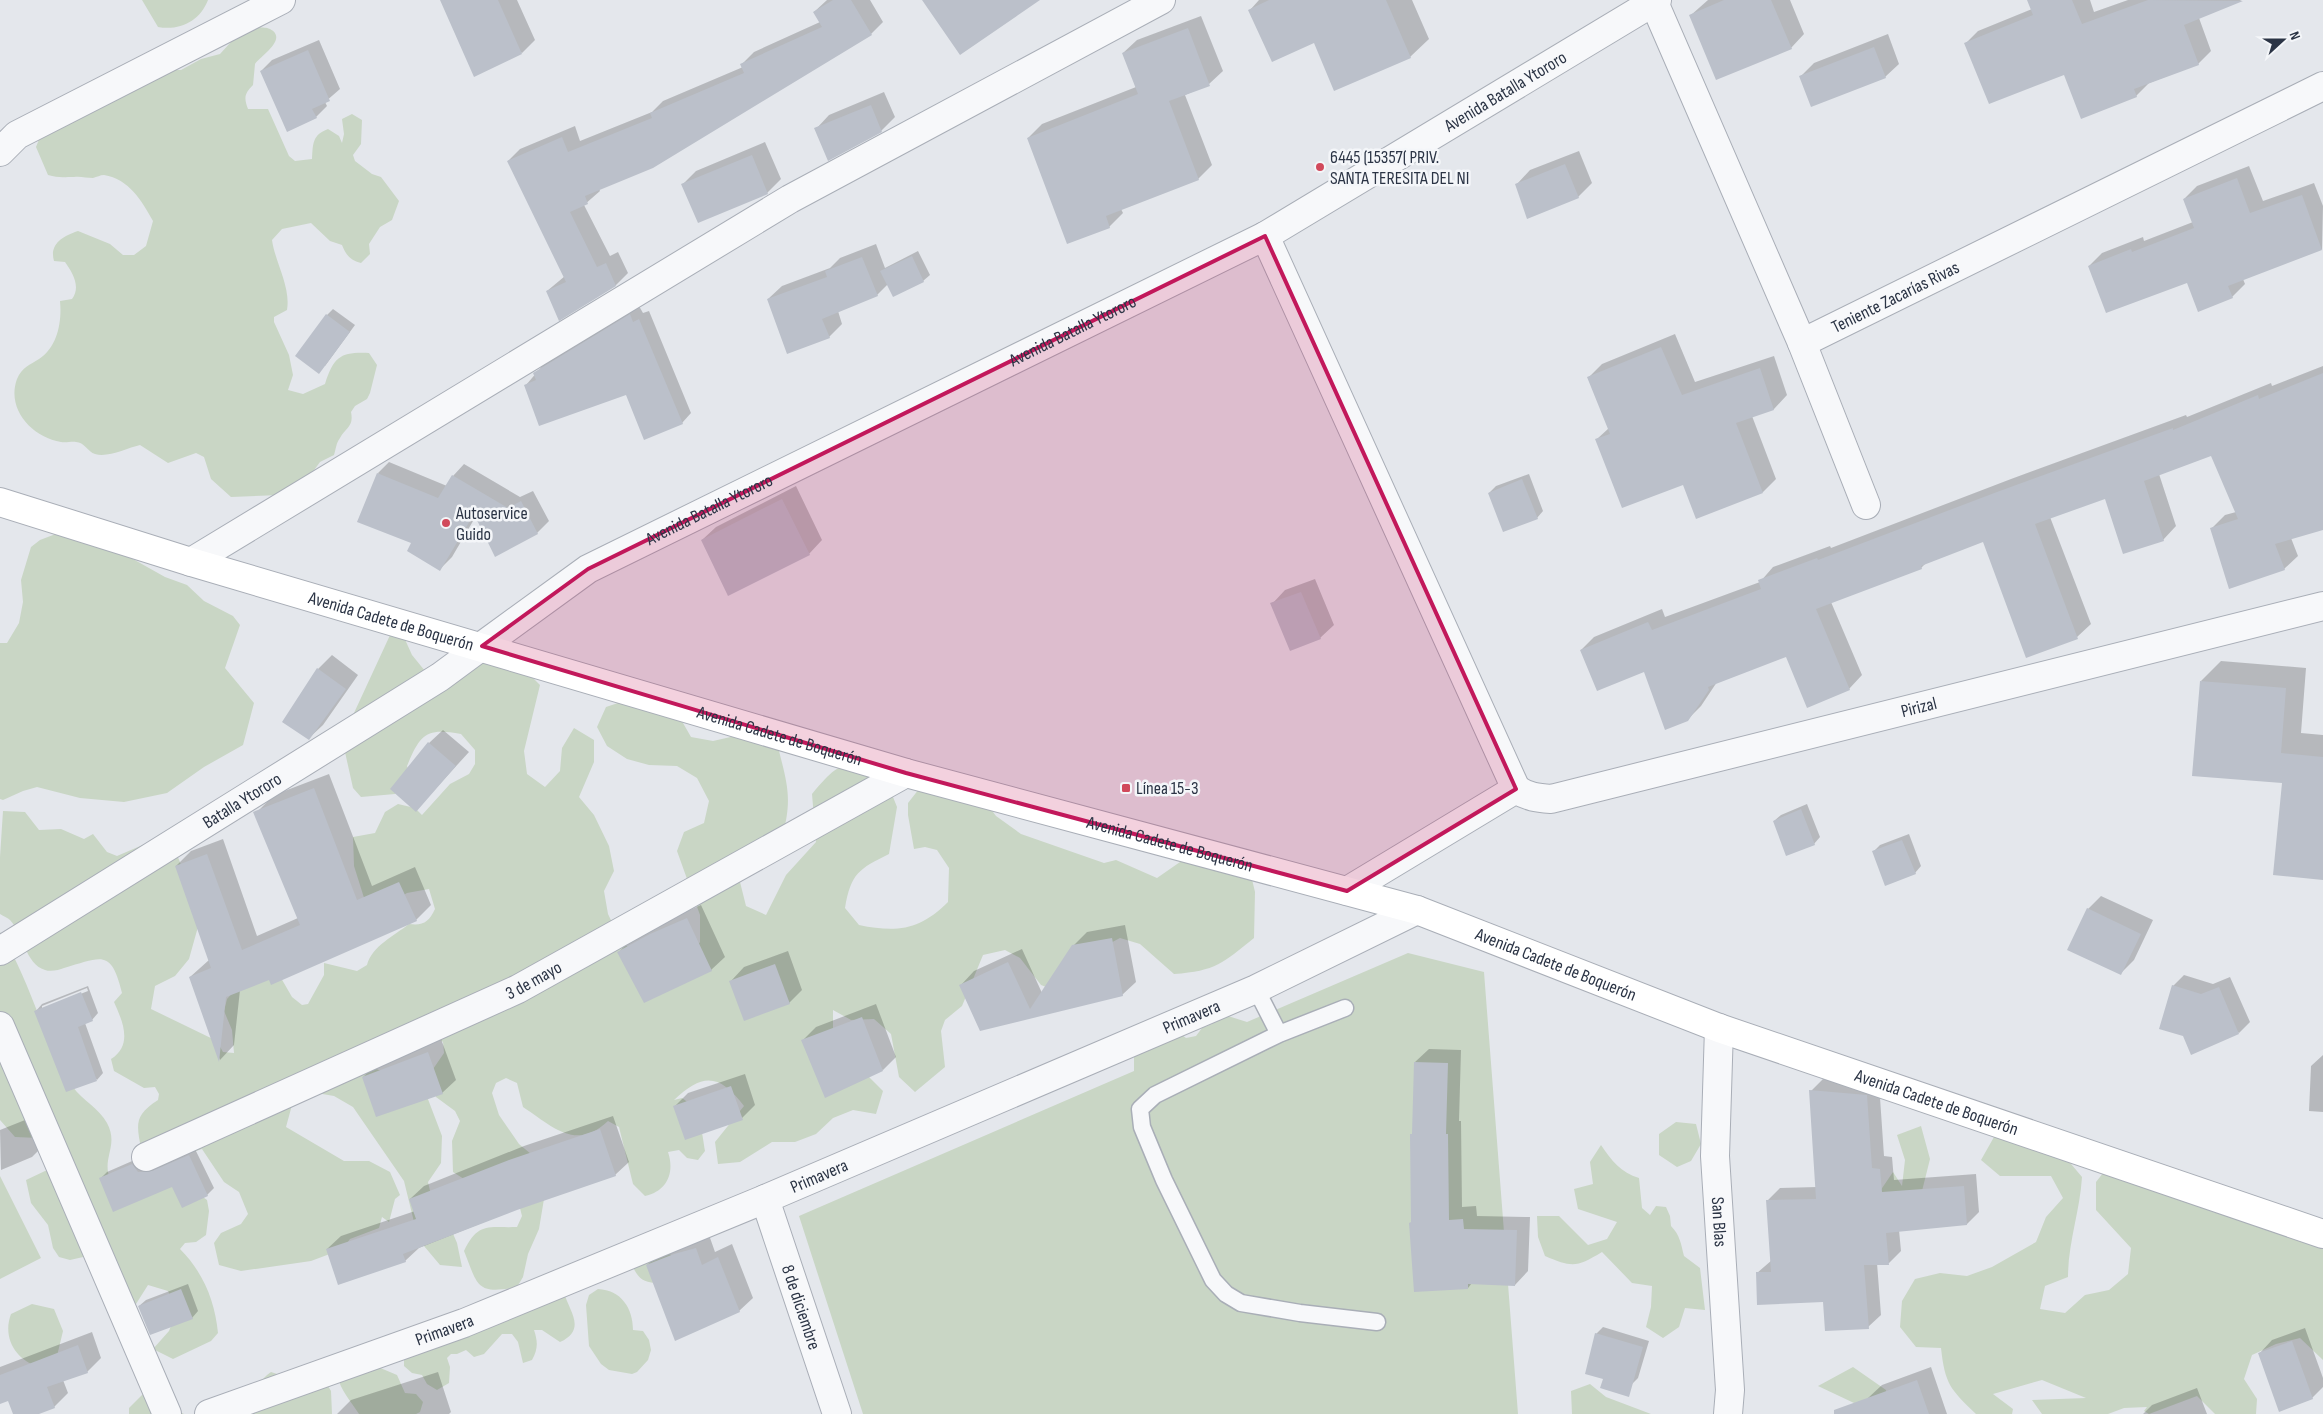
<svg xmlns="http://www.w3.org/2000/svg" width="2323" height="1414" font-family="'Sofia Sans Condensed',sans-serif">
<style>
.green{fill:#c9d6c5}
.shadow{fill:#0003;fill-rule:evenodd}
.building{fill:#bbc0ca}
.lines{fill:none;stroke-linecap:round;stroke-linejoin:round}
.service-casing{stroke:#a9aeb7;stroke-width:19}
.minor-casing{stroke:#a9aeb7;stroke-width:30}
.tertiary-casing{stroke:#a9aeb7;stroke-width:30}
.secondary-casing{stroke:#a9aeb7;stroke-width:30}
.service{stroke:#f7f8fa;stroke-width:16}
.minor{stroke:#f7f8fa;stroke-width:28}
.tertiary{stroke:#f7f8fa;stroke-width:28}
.secondary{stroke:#fff;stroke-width:28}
.marked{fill:#c2185b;fill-opacity:0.2;stroke:#c2185b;stroke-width:4;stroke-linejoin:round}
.poi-dot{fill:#d1495b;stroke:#f4f6f9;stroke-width:2}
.labels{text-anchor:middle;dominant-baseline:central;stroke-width:5;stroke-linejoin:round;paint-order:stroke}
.street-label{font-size:18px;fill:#2b3445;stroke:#f4f6f9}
.poi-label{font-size:18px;fill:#2b3445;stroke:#f4f6f9;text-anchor:start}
</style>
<rect width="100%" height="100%" fill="#e4e7ec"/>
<!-- green -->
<path class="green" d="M142,0H208C200,21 180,31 158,27Z
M259,27C263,28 266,27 270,29C289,39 259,57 255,64L253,85C244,94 244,98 248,109H268L289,156L295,161L312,159C313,144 312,135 328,129L339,136L342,143L344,134L342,119L352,114L362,120L361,144L353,155L355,161L372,174L381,177L399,201L392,220L380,227L369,244L370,254L361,263C350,260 346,255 342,245L330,241L311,223L282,229L272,240C275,262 291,287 287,310L274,317V322L289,355L293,375L288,390L303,394L325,384C334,356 341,352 369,353L377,365L370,393L367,399L355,406L351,412C354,427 346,427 340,438C336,443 336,449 334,455L320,462L312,473L280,495L231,497L211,479L204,457L196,453L168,463L140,445C127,448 108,458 95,454C88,452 84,442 76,442C72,441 66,443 61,442C32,437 6,409 17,379C22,367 30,365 39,359C58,347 62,321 60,301L72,299C81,287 73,273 65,262L54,261C49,244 63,236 78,231L110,244L123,255H134L146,246L153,221C142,201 129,179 104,175C100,175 97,177 93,178C87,178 80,176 74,177C63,177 58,178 48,175L36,147L42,132L174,70H181L201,59L220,54L241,31L250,32Z
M61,532L124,554L165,577L187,585L204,601L233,616L240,625L225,668L254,703L243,745L204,767L167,793L124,802L80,798L37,787L23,791L3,800L0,799V643H7L19,623L23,602L21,580L31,547L40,540Z
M391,633L403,635L412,655L434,682L480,653L524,669L540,685L524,751L527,774L545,787L560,771L562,748L574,728L594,740V762L579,797L594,815L609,846L614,871L604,891L608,914L618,935L646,970L687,961L700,942V915L677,851L684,832L704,823L709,801L697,778L677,766L649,765L627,759L607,746L597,727L606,707L627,700L671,702L691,737L713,741L735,736L778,747C787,783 793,799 782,837L742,858L740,882L746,906L766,915L786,875L816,842L812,794C839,762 840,763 881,767L897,807L889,854C859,869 851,873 845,908L859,925C897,933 920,930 948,902L949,868L937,850L925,847L914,849L908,815V803L919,789L982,797L996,816L1021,834L1104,863L1116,860L1157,878L1193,853L1250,871L1255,892L1254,938C1223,963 1216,971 1174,974L1140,944L1120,938L1086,956L1054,990L1041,985L1020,958L1005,950L983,955L962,1006L945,1020L941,1031L945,1067L915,1092L899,1077L891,1034L874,1019L851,1020L833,1010V1054L867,1075L883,1091L876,1114L853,1110L833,1118L816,1134L795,1142H772L740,1162L718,1164L715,1142L744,1106C720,1074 703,1072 674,1100L682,1098C700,1110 702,1131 705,1151L698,1160L687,1158L679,1150L668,1152C675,1173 667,1191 645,1196L633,1184L619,1127L608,1121C576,1152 552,1126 523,1107L517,1083L506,1078L496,1083L492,1093L499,1115L519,1144L537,1159L545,1193L539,1229L528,1254L523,1277L517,1287C476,1295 478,1286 464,1251C478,1222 488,1228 517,1227L522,1216L519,1204L481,1190L453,1172L452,1141L460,1121L455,1111L436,1097L431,1072L444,1053L443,1042L425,1029L367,1066L409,1080L426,1094L442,1136L441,1163L428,1182L433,1204L448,1222L457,1243L462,1267L440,1265L424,1246L415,1226L404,1181L353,1107L334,1096L311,1092L292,1105L286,1127L344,1161H369L390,1172L400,1195L395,1199L389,1222L382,1217L379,1228L350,1239L343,1249L311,1261L241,1271L219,1265L214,1243L221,1233L241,1224L248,1214L239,1192L224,1182L202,1149L181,1156L141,1148C136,1123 135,1115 158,1100L159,1094L155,1087L144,1088L114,1071L111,1059C133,1045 123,1022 114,1002L122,993C111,949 103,957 64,968C59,970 51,972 45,970C25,964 23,933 10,920C8,918 3,916 0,914V857L3,811L25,812L39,830L61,829L84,839L93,834L107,852L117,856L152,841L174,847L201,916L189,959L175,976L155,986L151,1009L217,1041L223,1052L234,1053L232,1030L224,1011L227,999L242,982L281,978L292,997L302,1005L308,1004L324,975V963L357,971L367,965C372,946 394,936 409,924C423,926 429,922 435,909L429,889L407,893L391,903L365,901L354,866L353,837L375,833L385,812L398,804L415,808L422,815L450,784L469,774L475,764V750L461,734C426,728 421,733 407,766L410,776L395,794L361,797L353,788L345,752L355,732L354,713Z
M0,932C31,981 42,1038 73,1087C82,1100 99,1108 107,1123C120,1147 99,1159 112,1184C145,1183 179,1178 207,1200L209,1211L206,1235L196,1242L185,1243L180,1249C203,1272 215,1301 218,1333L211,1341L173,1359L153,1349L169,1331L177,1311L168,1291L148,1285L136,1304L117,1317L92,1255L70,1260L59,1257L53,1248L48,1225L31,1203L26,1180L45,1171L67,1165L38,1138L15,1137L0,1120Z
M1408,953L1484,972L1518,1414H863L799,1216L1134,1071V1056L1182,1035L1186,1038L1196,1036L1202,1028L1212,1024L1220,1017L1228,1016L1247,1022Z
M1676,1122L1696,1124L1701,1144L1691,1161L1677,1167L1659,1155V1134Z
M1921,1126L1930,1159L1918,1207L1878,1194L1893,1172L1902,1186L1905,1160L1897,1135Z
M1994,1137L2020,1139L2066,1158L2082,1177C2080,1211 2068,1243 2068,1277L2045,1286L2040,1309L2065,1313L2085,1295L2109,1290L2128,1274L2131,1248L2096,1210V1182L2111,1163L2190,1200L2212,1212L2323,1230V1360L2300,1338L2276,1344L2252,1355L2244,1379L2257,1399L2256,1414H2215L2197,1396L2149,1414L2144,1411L2147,1407L2124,1408L2108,1414H2042L2032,1400L2086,1398L2042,1380L1993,1394L2013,1409L2012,1414H1976C1950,1389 1945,1384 1941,1348L1916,1347L1900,1327L1902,1301L1915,1279L1940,1273L1967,1276L1992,1267L2036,1242L2046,1217L2063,1198L2051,1176H2000L1981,1160Z
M1601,1145C1611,1160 1621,1173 1639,1178L1642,1208L1650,1215L1656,1206L1666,1207L1670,1216L1671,1226C1680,1235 1681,1244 1684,1256L1700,1268L1705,1310L1685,1308L1679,1327L1663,1338L1646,1327L1651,1307L1652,1286L1632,1283L1602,1252C1577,1267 1573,1268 1545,1256L1538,1237L1537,1216H1559L1588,1245L1607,1239L1617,1222L1578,1209L1574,1189L1593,1184L1590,1162Z
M0,1176L41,1258L0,1279Z
M669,1251L673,1261L655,1283C643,1282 638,1278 633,1267Z
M598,1289C621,1290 633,1308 633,1330L643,1331L649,1340L651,1350L648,1360L637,1372L632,1374L609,1370L601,1364L589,1346L586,1305L589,1295Z
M564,1292C568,1310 588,1329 560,1342L542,1330H534C538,1342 538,1349 532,1360L523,1363L518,1342L512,1334H502L484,1354L474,1357L466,1350L457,1354H451L447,1358L450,1367L449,1383L437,1390L427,1384L422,1375L412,1373L404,1366V1356Z
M32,1304L54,1309L63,1331L57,1356L39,1367C16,1360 2,1338 11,1314Z
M378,1367L397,1375L405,1393L416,1394L423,1402L420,1412L416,1414H359C350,1400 341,1391 337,1375Z
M1853,1367L1886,1390L1885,1400L1854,1403L1818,1386Z
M271,1372L280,1375L325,1381L331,1391L332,1414H253C254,1397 256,1382 271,1372Z
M1590,1384L1606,1397L1651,1414H1572L1571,1391Z
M146,1391L180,1412L184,1414H129V1408Z"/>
<!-- shadow -->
<path class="shadow" d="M441,0H517L535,40L522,53Z
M827,0H870L883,22L871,34L599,189L600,191L584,205L610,256L618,252L628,273L616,285L560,319L547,291L565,276L508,161L520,149L575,126L580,141L652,112L663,101L743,67L741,65L754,52L820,22L814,12Z
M1259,0H1412L1429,39L1410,57L1314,41L1250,10Z
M1708,0H1790L1804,34L1791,48L1691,15Z
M2031,0H2090L2094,12L2128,0H2242L2199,18L2211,51L2198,64L2149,83L2136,96L1965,44L1978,31L2032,9Z
M1201,16L1223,71L1209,84L1185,95L1212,165L1198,179L1121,209L1123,213L1109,227L1028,138L1042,124L1136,87L1123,53L1137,40Z
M1888,34L1899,64L1885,77L1801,76L1814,63Z
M319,40L340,89L325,102L327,106L316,117L261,71L272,60Z
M884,92L895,117L881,131L816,129L829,115Z
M765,142L781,179L767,193L683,184L696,171Z
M1579,151L1592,183L1578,197L1517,184L1530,170Z
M2249,166L2263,201L2314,183L2323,206L2322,249L2243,279L2245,284L2232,297L2188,281L2089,266L2102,253L2143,237L2144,241L2193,222L2184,199L2197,186Z
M876,244L885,268L918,251L930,275L923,281L888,284L877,295L838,311L842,324L829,337L768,299L782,286L830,268L840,258Z
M639,306L643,313L649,311L691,413L682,423L626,394L526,385L544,364Z
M333,309L355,325L325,366L327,315Z
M1675,334L1695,382L1774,356L1787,395L1774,409L1752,416L1776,479L1763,492L1684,483L1597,439L1609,428L1588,378L1602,364Z
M2323,366V528L2291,538L2298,556L2284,569L2211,529L2225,515L2236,512L2212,454L2159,474L2176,526L2163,540L2105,497L2050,517L2091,624L2077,637L1983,541L1926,563L1921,568L1831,602L1862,675L1849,689L1786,656L1717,682L1701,706L1687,720L1644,670L1581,650L1594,637L1662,609L1665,617L1760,582L1773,567L1830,546L1831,548L2011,479L2186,415L2187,417L2271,383L2272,386Z
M389,462L447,486L453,476L464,464L520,497L533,491L549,521L537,533L476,516L452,557L440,569L413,543L378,473Z
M1529,474L1543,511L1537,518L1489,493L1496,486Z
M796,486L822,540L809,554L702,540L716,527Z
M1315,579L1334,625L1320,638L1272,604L1285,590Z
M332,655L358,675L323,725L309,738L283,722L318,669Z
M2221,661L2306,668L2301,733L2323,735V879L2284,782L2201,681Z
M443,730L469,752L416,810L429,743Z
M329,774L372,886L415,867L431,905L416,920L240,990L234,1045L220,1060L190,977L209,960L176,866L191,851L223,839L257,936L298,918L259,810L274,795Z
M1807,804L1820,837L1814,844L1774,821L1781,815Z
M1909,834L1921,866L1915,873L1874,851L1880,845Z
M2101,896L2153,920L2134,960L2120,974L2088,909Z
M701,905L725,957L711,970L619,952L632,938L664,921Z
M1125,925L1136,982L1122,995L981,1029L961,985L974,971L1022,949L1042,993L1073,946L1087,932Z
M788,951L802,990L789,1003L731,981L744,967Z
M2184,975L2213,984L2230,977L2250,1022L2239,1033L2173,986Z
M88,986L98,1013L92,1020L85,1023L103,1073L97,1080L36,1011L42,1004ZM87,988L88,991L42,1009V1006Z
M876,1004L896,1057L883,1070L802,1041L816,1027Z
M441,1039L456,1080L442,1093L363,1077L377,1063Z
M1429,1049L1461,1050L1459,1121H1461L1462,1207L1476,1206L1477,1216L1530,1217L1528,1271L1515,1285L1472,1283L1468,1288L1412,1221L1411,1135L1413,1133L1415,1062Z
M2323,1055V1112L2309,1111L2311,1066Z
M745,1074L755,1105L742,1118L675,1106L688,1093Z
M1823,1079L1879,1083L1884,1156L1892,1157L1894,1180L1976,1174L1979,1212L1967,1224L1899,1230L1901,1251L1889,1263H1877L1881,1315L1868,1327L1825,1301L1757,1273L1772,1260L1768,1200L1780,1188L1817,1187L1811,1091Z
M613,1116L629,1162L615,1175L517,1209L419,1248L405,1261L327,1249L341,1236L415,1211L410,1199L424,1186L524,1146Z
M25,1120L38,1151L32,1157L1,1170L0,1130Z
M195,1149L214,1188L207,1195L172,1185L101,1178L107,1172L139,1158Z
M709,1235L715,1252L732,1244L753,1298L739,1311L647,1265L661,1252Z
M188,1284L198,1311L192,1318L139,1306L146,1300Z
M1603,1327L1649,1341L1638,1378L1631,1385L1596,1334Z
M2305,1328L2323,1378V1387L2312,1398L2259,1354L2272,1340Z
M92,1332L101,1358L87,1372L63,1380L68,1393L54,1407L36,1414H15L9,1399L0,1403V1367Z
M1931,1367L1947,1414H1874L1868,1398L1882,1385Z
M438,1372L451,1412L449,1414H337L351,1400Z
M2197,1388L2207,1414H2143L2152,1405Z"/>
<!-- building -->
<path class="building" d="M440,0H498L522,54L474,77Z
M833,0H851L872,35L653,168L585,196L588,204L570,212L597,267L606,263L616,286L559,321L546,291L566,282L507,161L562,137L568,152L652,118L650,113L744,73L740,64L822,27L813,12Z
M922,0H1040L960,55Z
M1269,0H1386L1411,58L1334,91L1314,43L1272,62L1248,10Z
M1724,0H1771L1792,49L1716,80L1689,15Z
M2027,0H2072L2082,24L2148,0L2243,1L2184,25L2199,65L2134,89L2137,97L2081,119L2064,75L1989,104L1964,43L2033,15Z
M1188,28L1210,86L1169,101L1199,180L1106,216L1110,228L1067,244L1027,138L1138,94L1122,53Z
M1874,47L1886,78L1811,107L1799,76Z
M308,50L330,101L312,109L317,118L287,132L260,71Z
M871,105L882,132L828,161L814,128Z
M752,155L768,194L698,223L681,184Z
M1565,164L1579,198L1527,219L1515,184Z
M2237,178L2250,213L2302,195L2322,250L2228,286L2233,298L2198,312L2187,283L2106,313L2088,266L2131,249L2132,252L2194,228L2183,199Z
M912,256L924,282L893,297L880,271Z
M862,257L878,296L822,319L830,338L787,354L767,299L827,277L825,271Z
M326,314L350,332L319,374L295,356Z
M630,314L633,322L639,319L683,424L644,440L626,395L539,426L524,385L536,380L533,373Z
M1661,347L1682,395L1760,368L1774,410L1736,423L1763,493L1696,519L1683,485L1622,508L1595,439L1610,434L1587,377Z
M2323,373V530L2275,544L2285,570L2229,589L2210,528L2238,519L2211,456L2144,481L2164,541L2123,554L2105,499L2035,524L2078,639L2026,658L1983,542L1921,566L1922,569L1816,609L1850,690L1807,708L1786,657L1708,687L1709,690L1688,721L1665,730L1644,672L1597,691L1580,650L1648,622L1652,630L1761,589L1758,580L1817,558L1818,560L1997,492L2173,428V430L2258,395L2259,399Z
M377,473L438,498L452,475L508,508L521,501L538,534L495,557L474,514L440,571L407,551L411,543L357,522Z
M1522,479L1538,519L1503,532L1488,493Z
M782,499L810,555L728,596L701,540Z
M1301,592L1321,639L1290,651L1270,603Z
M317,668L346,689L309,740L282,722Z
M2200,681L2286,688L2281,753L2323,757V880L2273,875L2282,783L2192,776Z
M428,742L456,766L416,812L390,789Z
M314,788L357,900L399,882L417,921L271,985L269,980L226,997L219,1062L189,977L211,968L175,866L207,854L242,950L300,925L253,812Z
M1801,809L1815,845L1786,856L1773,821Z
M1902,840L1916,874L1885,886L1872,851Z
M2087,908L2141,934L2121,975L2067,950Z
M687,918L712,971L644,1003L617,952L650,934Z
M1112,938L1123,996L980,1031L959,985L1008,962L1030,1009L1072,945Z
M775,964L790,1004L744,1021L729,981Z
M2172,985L2201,994L2219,987L2239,1034L2191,1055L2183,1036L2159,1029Z
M81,992L93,1021L78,1027L97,1081L66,1092L34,1011Z
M862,1017L883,1071L825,1098L801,1040Z
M428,1052L443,1094L376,1117L362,1077Z
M1414,1062L1448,1063L1446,1134H1448L1449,1220L1463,1219L1464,1229L1517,1230L1515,1286L1468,1284V1289L1414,1292L1409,1223L1411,1222L1410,1134H1412Z
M731,1086L743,1120L685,1140L673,1106Z
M1809,1090L1867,1095L1872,1168L1880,1169L1882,1192L1964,1186L1967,1225L1886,1233L1889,1265H1864L1869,1329L1825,1331L1823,1302L1757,1305L1756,1272H1771L1766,1200L1816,1199Z
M600,1129L616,1176L517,1210L403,1254L406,1262L338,1285L326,1249L416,1219L409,1199L509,1160Z
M189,1155L208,1196L182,1208L172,1187L113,1212L99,1178L132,1164L138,1172L152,1171Z
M696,1248L702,1265L718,1257L740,1312L675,1341L646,1265L674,1254Z
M181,1289L193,1319L150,1335L138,1306Z
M1595,1333L1643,1347L1629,1397L1600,1388L1603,1379L1585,1374Z
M2292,1341L2313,1399L2279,1412L2258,1353Z
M78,1345L88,1373L47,1387L55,1408L39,1414H13L8,1401L0,1404V1375Z
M1917,1380L1929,1414H1834V1410Z"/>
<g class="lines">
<!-- service casing -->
<g class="service-casing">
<path id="service" d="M1256,989L1279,1034L1155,1095L1140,1109L1142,1127L1164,1180L1213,1280L1226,1294L1241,1303L1300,1313L1377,1322
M1279,1034L1345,1008"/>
</g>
<!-- minor casing -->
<g class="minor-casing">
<g id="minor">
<path id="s1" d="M1653,0L1802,343L2323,86"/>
<path d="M0,152L17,135L281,0"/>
<path d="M1265,236L1516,789L1347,891"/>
<path d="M1802,343L1866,505"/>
<path d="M191,562L790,199L1161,0"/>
<path id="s2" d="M1516,789C1528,797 1537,798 1551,799L2323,606"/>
<path id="s3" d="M0,951L440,677L482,646"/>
<path d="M0,1026L167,1414"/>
<path id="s4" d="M1719,1028L1715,1156L1730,1390L1728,1414"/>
<path id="s5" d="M146,1157L518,989L906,773"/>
<path id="s6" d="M765,1199L837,1414"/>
<path id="s7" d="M209,1414L464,1323L765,1199L1256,989L1417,910"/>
</g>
</g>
<!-- tertiary casing -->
<g class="tertiary-casing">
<g id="tertiary">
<path id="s8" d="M482,646L588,569L1265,236L1657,0"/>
</g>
</g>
<!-- secondary casing -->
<g class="secondary-casing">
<g id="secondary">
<path id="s9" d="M0,502L191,562L906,773L1417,910L1719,1028L2323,1234"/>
</g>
</g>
<!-- service -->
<use href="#service" class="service"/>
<!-- minor -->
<use href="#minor" class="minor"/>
<!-- tertiary -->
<use href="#tertiary" class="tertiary"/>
<!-- secondary -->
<use href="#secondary" class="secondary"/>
</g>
<!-- marked area -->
<path class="marked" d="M1265,236L1516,789L1347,891L906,773L482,646L588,569Z"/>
<!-- markers -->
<g class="poi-dot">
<circle cx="1320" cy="167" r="5"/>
<circle cx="446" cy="523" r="5"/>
<rect x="1121" y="783" width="10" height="10" rx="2.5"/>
</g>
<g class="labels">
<!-- street labels -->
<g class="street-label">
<text stroke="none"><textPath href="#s8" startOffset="1166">Avenida Batalla Ytororo</textPath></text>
<text stroke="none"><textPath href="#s1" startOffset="478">Teniente Zacarías Rivas</textPath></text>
<text stroke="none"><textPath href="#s8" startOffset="671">Avenida Batalla Ytororo</textPath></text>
<text stroke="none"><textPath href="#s8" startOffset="266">Avenida Batalla Ytororo</textPath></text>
<text stroke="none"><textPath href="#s9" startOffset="409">Avenida Cadete de Boquerón</textPath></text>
<text stroke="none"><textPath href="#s2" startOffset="416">Pirizal</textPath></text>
<text stroke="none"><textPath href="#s9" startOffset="814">Avenida Cadete de Boquerón</textPath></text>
<text stroke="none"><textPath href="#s3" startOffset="285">Batalla Ytororo</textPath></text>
<text stroke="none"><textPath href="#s9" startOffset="1219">Avenida Cadete de Boquerón</textPath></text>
<text stroke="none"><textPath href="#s9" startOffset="1624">Avenida Cadete de Boquerón</textPath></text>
<text stroke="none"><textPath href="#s5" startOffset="426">3 de mayo</textPath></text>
<text stroke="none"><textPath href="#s7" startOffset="1060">Primavera</textPath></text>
<text stroke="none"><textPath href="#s9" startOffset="2029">Avenida Cadete de Boquerón</textPath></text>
<text stroke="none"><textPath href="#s7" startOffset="655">Primavera</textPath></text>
<text stroke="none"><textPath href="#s4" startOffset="194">San Blas</textPath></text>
<text stroke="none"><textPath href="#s6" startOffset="114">8 de diciembre</textPath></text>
<text stroke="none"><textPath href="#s7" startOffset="250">Primavera</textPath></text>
</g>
<!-- poi labels -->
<g class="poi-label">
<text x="1330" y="157">6445 (15357( PRIV.<tspan x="1330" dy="21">SANTA TERESITA DEL NI</tspan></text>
<text x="456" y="513">Autoservice<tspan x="456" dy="21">Guido</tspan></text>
<text x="1136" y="788">Línea 15-3</text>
</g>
</g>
<!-- north arrow -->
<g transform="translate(2283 40) rotate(69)" stroke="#f4f6f9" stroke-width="4" paint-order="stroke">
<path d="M0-4L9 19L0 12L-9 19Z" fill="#2b3445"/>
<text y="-8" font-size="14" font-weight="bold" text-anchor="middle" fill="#2b3445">N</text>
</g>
</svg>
